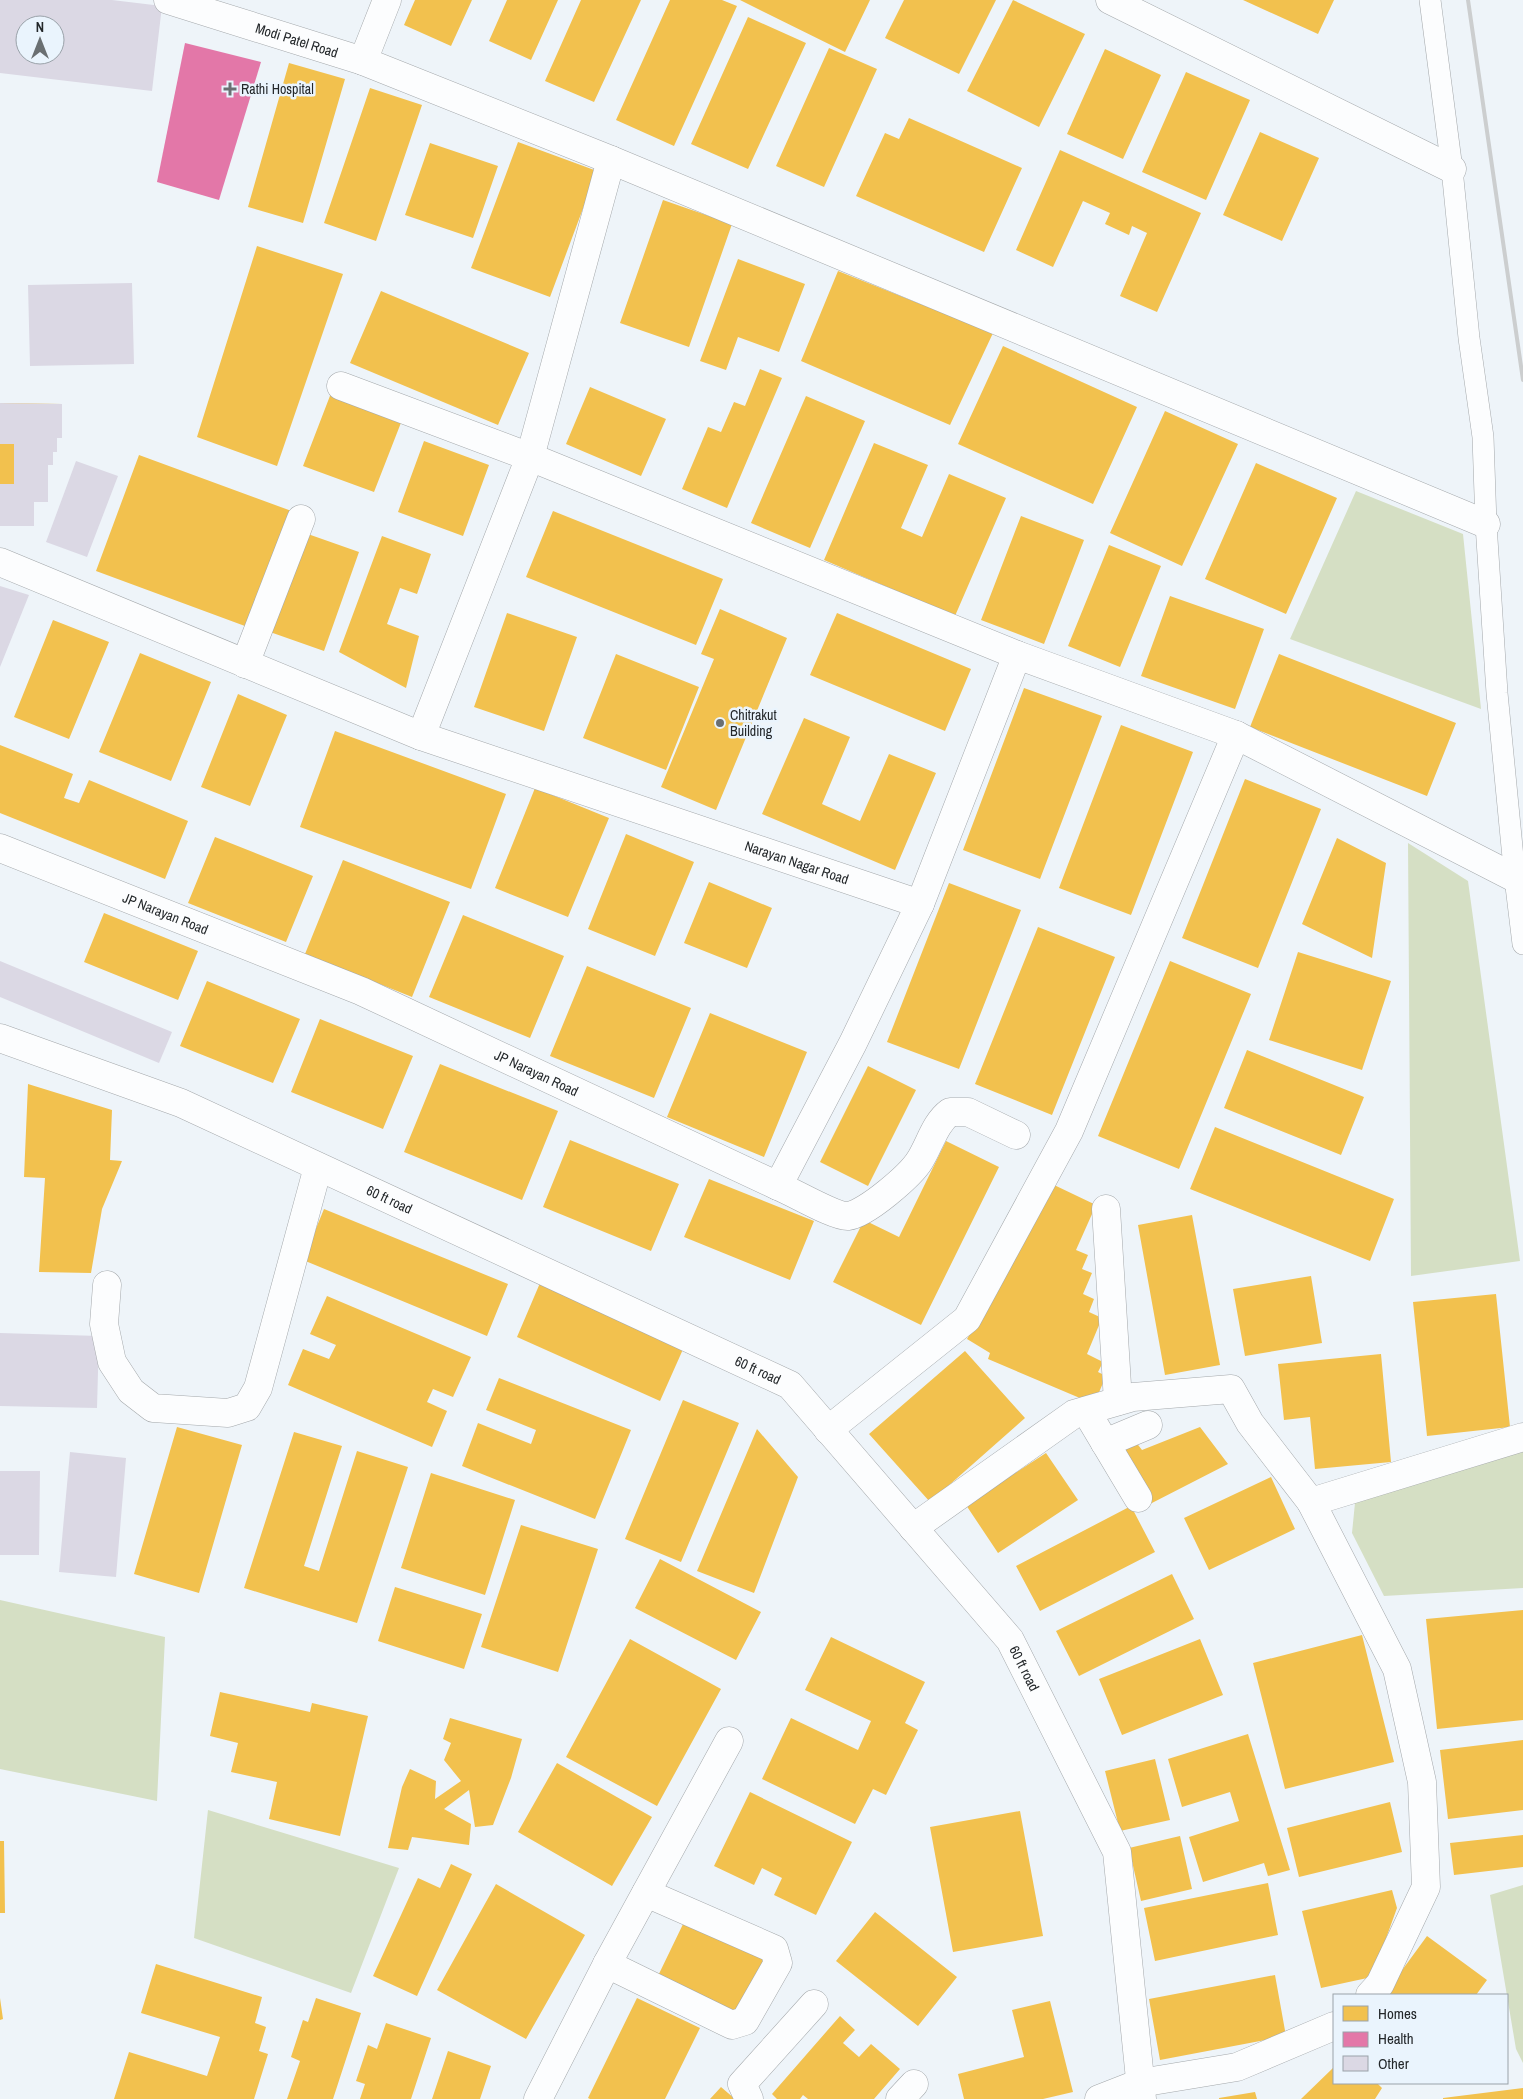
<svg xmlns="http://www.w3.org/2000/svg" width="1523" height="2099" font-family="'Archivo Narrow',sans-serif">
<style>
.green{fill:#d5dfc4}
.homes{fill:#f2c14e}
.health{fill:#e377a8}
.building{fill:#dbd8e4;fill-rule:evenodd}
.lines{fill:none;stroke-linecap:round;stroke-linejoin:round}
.pedestrian-casing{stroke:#a4a8ab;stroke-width:22}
.minor-casing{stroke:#a4a8ab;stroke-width:29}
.tertiary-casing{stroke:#a4a8ab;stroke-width:29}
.pedestrian{stroke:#fcfdfe;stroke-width:21}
.minor{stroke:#fcfdfe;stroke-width:28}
.tertiary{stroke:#fcfdfe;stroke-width:28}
.rail{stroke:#cccecf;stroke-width:4}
.poi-dot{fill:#6a6f72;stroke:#eaf4fd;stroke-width:2}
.labels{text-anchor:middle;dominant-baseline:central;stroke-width:5;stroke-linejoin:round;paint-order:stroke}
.street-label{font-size:14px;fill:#23272a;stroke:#eaf4fd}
.poi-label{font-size:14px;fill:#23272a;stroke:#eaf4fd;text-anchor:start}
</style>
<rect width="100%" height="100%" fill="#eef4f9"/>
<!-- green -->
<path class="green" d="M1356,491L1463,534L1481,709L1290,639Z
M1408,843L1468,881L1520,1261L1411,1276Z
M1523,1448V1588L1384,1596L1352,1533L1356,1493Z
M0,1600L165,1637L157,1801L0,1769Z
M208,1810L399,1868L351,1993L194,1938Z
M1523,1885V2063L1516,2049L1490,1895Z"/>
<!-- homes -->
<path class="homes" d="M415,0H472L451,46L404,25Z
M507,0H558L531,60L489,41Z
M581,0H641L594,102L545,81Z
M670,0H722L737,6L674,146L616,120Z
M740,0H870L845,52Z
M904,0H996L959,74L885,38Z
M1013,0L1085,34L1039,127L967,91Z
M1243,0H1334L1318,34Z
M748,17L806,43L748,169L691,144Z
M829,48L877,69L824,187L776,166Z
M1105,49L1161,75L1123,159L1067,134Z
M289,63L345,79L303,223L248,207Z
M1186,72L1250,100L1206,200L1142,172Z
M370,88L422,105L376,241L324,223Z
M909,118L1022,168L984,252L856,196L885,133L899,139Z
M1260,132L1319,158L1282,241L1223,215Z
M518,142L597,171L550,297L471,268Z
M430,143L498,166L473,238L405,215Z
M1060,150L1201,213L1157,312L1120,296L1147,233L1132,226L1129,235L1105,224L1110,213L1083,201L1053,267L1016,250Z
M663,200L732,224L689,347L620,323Z
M257,246L343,274L277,466L197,437Z
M738,259L805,284L779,352L738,337L726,370L700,361Z
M838,271L993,333L950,425L801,361Z
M381,291L529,353L498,425L350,363Z
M1003,346L1137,407L1093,504L958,444Z
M760,369L782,378L727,508L682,489L708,427L721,432L734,402L745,406Z
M590,387L666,419L641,476L566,444Z
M333,388L404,415L374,492L303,466Z
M806,396L865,421L810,548L751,523Z
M0,403L62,404V438H57V452H53V465H48V502H34V526H0Z
M1165,411L1238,444L1182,566L1110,533Z
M424,441L489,465L463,536L398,512Z
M874,443L928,465L901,528L922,537L949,474L1006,498L955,616L824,560Z
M139,455L297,513L253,629L96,571Z
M1256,463L1337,498L1286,614L1205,579Z
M553,511L723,579L696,645L526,577Z
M1021,516L1084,540L1044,644L981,620Z
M305,533L359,552L324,651L270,632Z
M382,536L431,554L417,594L400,588L387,624L419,636L406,688L339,652Z
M1109,545L1161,566L1120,667L1068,646Z
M1170,596L1264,629L1235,709L1141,676Z
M720,609L787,638L716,810L661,787L714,659L701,654Z
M507,613L577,637L544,731L474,707Z
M837,613L971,669L945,731L810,675Z
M53,620L109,642L69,739L14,717Z
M140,653L211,682L171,781L99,752Z
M616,654L699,687L666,770L583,738Z
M1279,654L1456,723L1427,796L1250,727Z
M1024,688L1102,716L1040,879L963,850Z
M238,694L287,715L250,806L201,787Z
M804,718L850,737L822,804L860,821L889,754L936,773L895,870L762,814Z
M1121,725L1193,752L1131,915L1059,888Z
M335,731L506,794L471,889L300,827Z
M0,745L73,774L64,798L79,803L89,780L188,821L165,879L0,813Z
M1245,779L1321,809L1258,968L1182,938Z
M535,788L609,818L568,917L495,888Z
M626,834L694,862L655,956L588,929Z
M215,837L313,876L286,942L188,903Z
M1337,838L1386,863L1372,958L1302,924Z
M343,860L450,902L412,997L305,954Z
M709,882L772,908L747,968L684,943Z
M949,883L1021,910L959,1069L887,1042Z
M104,913L198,951L178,1000L84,962Z
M463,915L564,956L530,1038L429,997Z
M1038,927L1115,957L1052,1115L975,1084Z
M1298,952L1391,981L1362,1070L1269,1040Z
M1170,961L1251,994L1179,1169L1098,1136Z
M587,966L691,1008L654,1098L550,1056Z
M207,981L300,1019L273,1083L180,1046Z
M710,1013L807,1052L764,1157L667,1117Z
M320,1019L413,1056L383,1129L291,1092Z
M1247,1050L1364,1097L1341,1155L1224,1108Z
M440,1064L558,1111L522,1200L404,1152Z
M868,1066L916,1090L868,1186L820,1162Z
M28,1084L112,1110L110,1160L122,1161L102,1209L91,1273L39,1272L45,1178L24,1177Z
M1215,1127L1394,1199L1370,1261L1190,1189Z
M570,1140L679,1184L651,1251L543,1207Z
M946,1141L999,1167L921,1325L833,1282L864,1220L899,1237Z
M709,1179L814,1221L790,1280L684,1237Z
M1052,1184L1096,1205L1076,1250L1088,1255L1082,1269L1092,1273L1083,1294L1094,1299L1089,1312L1102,1318L1087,1354L1103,1362L1098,1372L1106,1376L1094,1404L988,1359L990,1353L967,1339Z
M324,1209L508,1284L487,1336L303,1260Z
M1192,1215L1220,1365L1165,1375L1138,1225Z
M1311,1276L1322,1343L1245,1356L1233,1289Z
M540,1283L684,1347L660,1401L517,1337Z
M1496,1294L1510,1427L1427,1436L1413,1302Z
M327,1296L471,1357L453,1397L433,1389L427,1402L447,1411L432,1447L288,1385L303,1349L329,1359L336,1345L310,1334Z
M965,1351L1025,1418L930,1502L869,1434Z
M1381,1354L1391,1462L1315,1469L1310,1417L1284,1420L1278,1364Z
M499,1378L631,1430L595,1519L462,1466L478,1423L531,1444L536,1430L486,1410Z
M683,1400L739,1423L681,1562L625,1539Z
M177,1427L242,1445L199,1593L134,1574Z
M1200,1427L1228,1464L1150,1504L1115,1445L1132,1437L1142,1450Z
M757,1429L798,1477L754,1593L697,1571Z
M294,1432L342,1446L304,1566L319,1571L357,1451L408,1467L357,1623L244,1588Z
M1046,1453L1078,1500L998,1553L966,1505Z
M431,1473L515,1500L485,1595L401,1568Z
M1271,1477L1295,1529L1209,1570L1184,1518Z
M1131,1506L1155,1552L1040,1611L1016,1566Z
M521,1525L598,1549L558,1672L481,1647Z
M660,1559L761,1612L736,1660L635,1608Z
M1172,1574L1194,1619L1079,1676L1056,1631Z
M395,1587L482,1614L464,1669L378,1641Z
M1523,1610V1720L1437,1729L1426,1619Z
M1362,1635L1394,1762L1285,1789L1253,1663Z
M831,1637L925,1682L905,1723L918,1730L886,1795L873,1789L855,1824L762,1779L791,1718L858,1750L871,1721L805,1690Z
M630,1639L721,1689L657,1806L566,1757Z
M1200,1639L1223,1695L1122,1735L1099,1679Z
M220,1692L310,1712L312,1703L368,1716L340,1836L269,1819L277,1782L231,1772L238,1743L210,1736Z
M450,1718L522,1739L511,1778L493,1825L475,1827L469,1790L444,1809L471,1824L469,1845L412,1837L408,1850L388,1848L402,1787L410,1769L436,1781L435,1799L461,1781L444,1760L451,1743L443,1739Z
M1248,1734L1290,1870L1268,1876L1264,1863L1203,1882L1189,1837L1239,1821L1230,1792L1182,1807L1168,1759Z
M1523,1740V1810L1448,1819L1440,1750Z
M1155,1759L1170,1820L1120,1831L1105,1771Z
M557,1763L652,1817L612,1886L518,1832Z
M750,1792L852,1842L816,1915L774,1895L782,1878L762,1868L754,1885L714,1866Z
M1390,1802L1402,1852L1299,1877L1287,1828Z
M1020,1811L1043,1936L953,1952L930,1827Z
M1523,1835V1867L1454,1875L1450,1843Z
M1180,1836L1192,1889L1141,1901L1129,1848Z
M0,1841H4L5,1913H0Z
M451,1864L472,1874L417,1996L373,1976L418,1878L440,1888Z
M1268,1883L1278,1935L1155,1961L1144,1908Z
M496,1884L585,1935L526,2039L437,1990Z
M1392,1890L1397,1908L1372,1977L1321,1988L1302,1911Z
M875,1912L957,1977L918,2026L836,1961Z
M685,1920L768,1959L738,2019L656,1980Z
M1427,1936L1487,1980L1476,1995H1384Z
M156,1964L262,1997L255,2023L266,2027L259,2051L268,2054L254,2099H114L129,2052L207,2076L220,2037L141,2013Z
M1275,1975L1286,2036L1160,2060L1149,1999Z
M0,1998L3,2019L0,2020Z
M316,1998L361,2013L333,2099H287L300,2061L291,2057L303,2020L308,2022Z
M637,1998L700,2028L665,2099H590L588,2098Z
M1050,2001L1073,2092L1043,2099H964L958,2074L1024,2057L1012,2010Z
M840,2016L855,2030L843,2043L859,2057L871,2044L900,2069L874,2099H808L803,2095L800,2099H777L772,2094Z
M386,2023L431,2038L411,2099H360L365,2084L356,2081L368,2045L377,2049Z
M448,2051L491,2066L480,2099H432Z
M1334,2067V2083H1377L1382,2088L1375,2099H1301Z
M721,2087L735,2099H710Z
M1523,2088V2099H1443V2098Z
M1255,2092L1257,2099H1219V2098Z"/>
<!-- health -->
<path class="health" d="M185,43L261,62L219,200L157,182Z"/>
<!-- building -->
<path class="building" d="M0,0H112L162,6L152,91L0,73ZM25,25H55V55H25Z
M132,283L134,364L30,366L28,285Z
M0,403L62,404V438H57V452H53V465H48V502H34V526H0V484H14V444H0Z
M76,461L118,476L87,557L46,542Z
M0,586L29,595L0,667Z
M0,961L172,1032L159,1063L0,997Z
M0,1333L99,1336L97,1408L0,1406Z
M70,1452L126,1458L116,1577L59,1572Z
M0,1471H40L39,1555H0Z"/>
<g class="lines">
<!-- pedestrian casing -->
<g class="pedestrian-casing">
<path id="pedestrian" d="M1430,0L1452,169L1469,338L1483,437L1486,524L1497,693L1515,878L1523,944"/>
</g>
<!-- minor casing -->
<g class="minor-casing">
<g id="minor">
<path id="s1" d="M168,0L363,61L387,0"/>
<path d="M1110,0L1452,169"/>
<path d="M363,61L611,160L1486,524"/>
<path d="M341,386L530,457L1017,655L1236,735L1515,878"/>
<path id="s2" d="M0,562L421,736L920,904L1017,655"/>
<path d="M245,664L301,519"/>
<path d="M421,736L530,457L611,160"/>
<path id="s3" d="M0,848L361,991L778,1186L853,1043L920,904"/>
<path d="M778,1186C793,1192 835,1217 848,1216C866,1214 911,1175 920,1160C930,1144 935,1123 950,1112H968L1016,1135"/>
<path d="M1106,1209L1118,1401"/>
<path d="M107,1285L104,1324L112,1362L131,1391L153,1408L228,1413L247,1407L258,1388L318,1167"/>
<path d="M1086,1411L1138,1498"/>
<path d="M828,1430L967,1319L1069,1131L1236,735"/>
<path d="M1105,1443L1148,1425"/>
<path d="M1311,1502L1523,1437"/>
<path d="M913,1528L1074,1414L1133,1397L1231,1389L1250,1423L1311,1502L1397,1669L1422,1782L1426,1887L1380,1984L1370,1995"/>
<path d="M607,1964L732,2025L745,2021L778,1963L774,1949L646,1893"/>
<path d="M538,2099L607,1964L729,1741"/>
<path d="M749,2099L742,2084L814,2004"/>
<path d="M900,2099L914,2084"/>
<path d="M1099,2099L1140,2083L1237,2067L1334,2026"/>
</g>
</g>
<!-- tertiary casing -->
<g class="tertiary-casing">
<g id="tertiary">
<path id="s4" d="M0,1038L181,1103L790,1385L1010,1640L1117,1852L1142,2099"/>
</g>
</g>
<!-- pedestrian -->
<use href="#pedestrian" class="pedestrian"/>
<!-- minor -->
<use href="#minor" class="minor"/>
<!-- tertiary -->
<use href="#tertiary" class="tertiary"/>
<!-- rail -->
<path class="rail" d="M1468,0L1523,380"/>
</g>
<!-- markers -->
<g class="poi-dot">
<path d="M227.5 81.5h5v5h5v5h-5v5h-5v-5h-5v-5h5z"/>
<circle cx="720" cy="723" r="5"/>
</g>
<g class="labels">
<!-- street labels -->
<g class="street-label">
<text stroke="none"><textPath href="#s1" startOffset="135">Modi Patel Road</textPath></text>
<text stroke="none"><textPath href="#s2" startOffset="852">Narayan Nagar Road</textPath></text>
<text stroke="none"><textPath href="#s3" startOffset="178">JP Narayan Road</textPath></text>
<text stroke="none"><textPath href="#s3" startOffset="582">JP Narayan Road</textPath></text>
<text stroke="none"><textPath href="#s4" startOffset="422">60 ft road</textPath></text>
<text stroke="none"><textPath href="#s4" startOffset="828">60 ft road</textPath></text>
<text stroke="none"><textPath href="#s4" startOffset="1232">60 ft road</textPath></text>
</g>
<!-- poi labels -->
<g class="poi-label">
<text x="241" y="89">Rathi Hospital</text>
<text x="730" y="715">Chitrakut<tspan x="730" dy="16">Building</tspan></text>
</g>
</g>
<!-- legend -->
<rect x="1333" y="1994" width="175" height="90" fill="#eaf4fd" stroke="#9aa2a9"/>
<rect x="1343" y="2006" width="25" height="15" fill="#f2c14e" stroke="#9aa2a9"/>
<text x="1378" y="2019" font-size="15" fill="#23272a">Homes</text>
<rect x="1343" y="2032" width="25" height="15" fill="#e377a8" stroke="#9aa2a9"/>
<text x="1378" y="2044" font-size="15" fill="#23272a">Health</text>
<rect x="1343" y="2056" width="25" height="15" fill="#dbd8e4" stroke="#9aa2a9"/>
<text x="1378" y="2069" font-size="15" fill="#23272a">Other</text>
<!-- north arrow -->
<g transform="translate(40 40)"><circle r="24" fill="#eaf4fd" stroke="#9aa2a9"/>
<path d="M0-4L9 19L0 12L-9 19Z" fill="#6a6f72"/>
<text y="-8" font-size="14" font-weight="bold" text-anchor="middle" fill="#23272a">N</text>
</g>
</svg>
